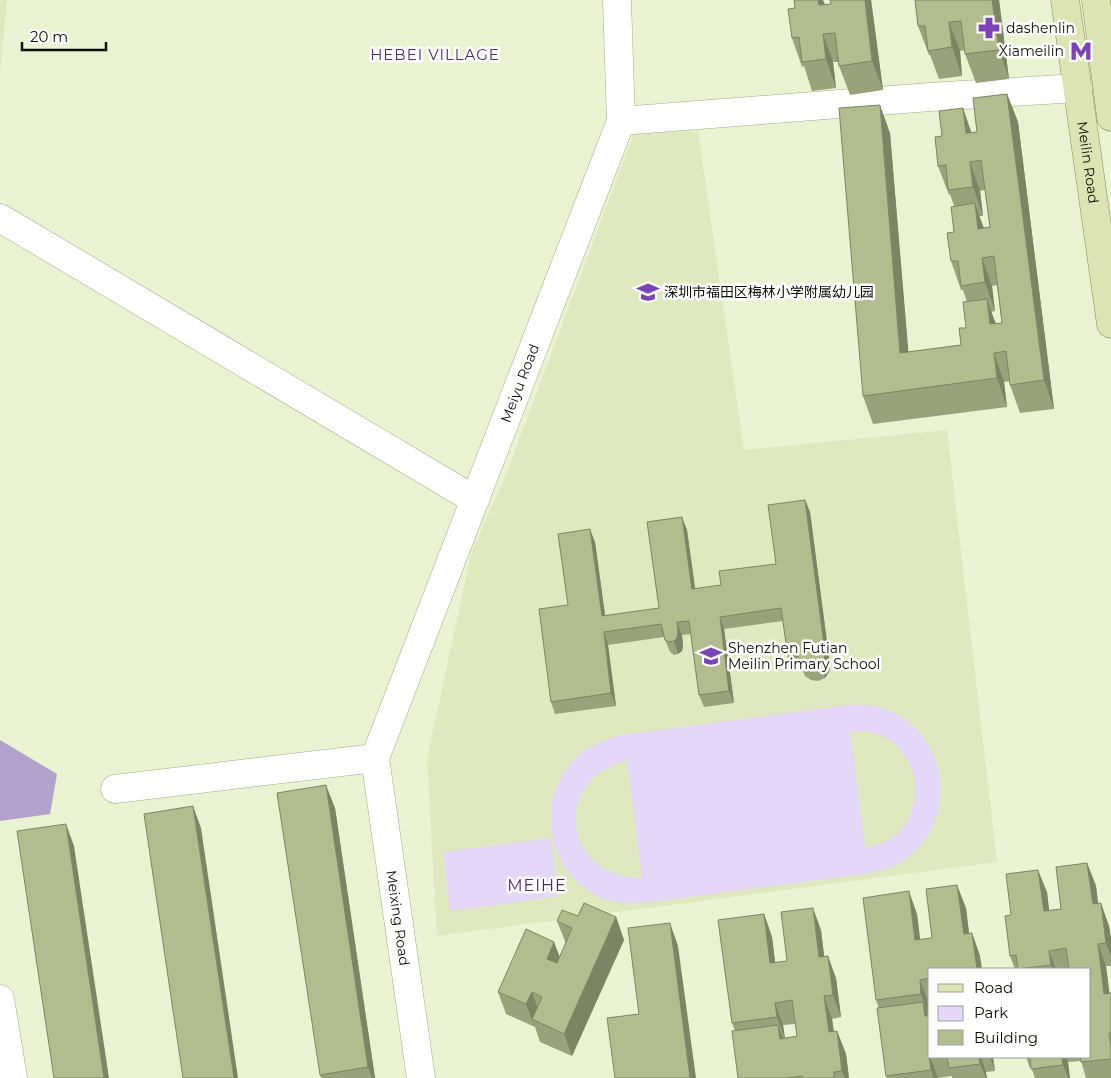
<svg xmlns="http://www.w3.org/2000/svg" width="1111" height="1078" font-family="Montserrat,'Noto Sans SC',sans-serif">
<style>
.built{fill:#e0e8c0}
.green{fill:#e4d7f9;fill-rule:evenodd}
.forest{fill:#b2a1cb}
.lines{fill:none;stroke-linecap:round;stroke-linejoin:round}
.minor-casing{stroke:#a3a98b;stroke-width:29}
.major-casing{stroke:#848d55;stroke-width:29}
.minor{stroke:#fff;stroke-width:28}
.major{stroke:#dce4b3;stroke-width:28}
.wall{fill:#9aa27b;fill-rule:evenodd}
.shaded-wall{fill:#7d8464}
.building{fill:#b3bc8f;stroke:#7d8464}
.labels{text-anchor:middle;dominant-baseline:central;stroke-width:5;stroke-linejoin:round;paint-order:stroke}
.poi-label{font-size:14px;fill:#0c0e04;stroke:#fff;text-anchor:start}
.street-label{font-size:14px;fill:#0c0e04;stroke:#fff}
.neighbourhood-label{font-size:15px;letter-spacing:1px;fill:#482d67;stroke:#fff}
.quarter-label{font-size:16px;letter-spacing:1px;fill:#482d67;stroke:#fff}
</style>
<rect width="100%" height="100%" fill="#ebf2d2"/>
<!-- built -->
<path class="built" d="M0,0H7L0,74Z
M698,131L744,450L947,430L997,862L437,936L427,759L471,554L507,472L634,133Z"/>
<!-- green -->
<path class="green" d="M848,705C862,705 876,705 890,711C948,736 959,818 908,857C897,866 883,870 870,873L644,903C630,903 616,903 602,898C543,873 533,791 583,752C595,743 608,739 622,735ZM850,731C860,731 871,730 880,735C921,752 928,810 893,837C885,843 875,846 865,848ZM627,760L642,878C562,878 551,779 627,760Z
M551,838L558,896L450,911L443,852Z"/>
<!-- forest -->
<path class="forest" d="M0,740L57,774L50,814L0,821Z"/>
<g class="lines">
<!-- minor casing -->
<g class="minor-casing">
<g id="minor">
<path d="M621,121L930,97L1078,88"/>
<path d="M0,218L475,500"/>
<path d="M115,789L375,758"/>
<path d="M0,999L13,1078"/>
<path id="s1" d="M421,1078L375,758L621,121L617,0"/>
</g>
</g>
<!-- major casing -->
<g class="major-casing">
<g id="major">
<path id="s2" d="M1065,0L1111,324"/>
<path d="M1096,0L1111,117"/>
</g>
</g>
<!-- minor -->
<use href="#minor" class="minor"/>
<!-- major -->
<use href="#major" class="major"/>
</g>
<!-- wall -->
<path class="wall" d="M871,0L883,90L850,95L839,66V62H833L836,88L812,91L804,66L802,67L792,38L795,8Z
M915,0H999L1009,79L976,83L965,54V50L960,51L962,76L939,79L930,55H929L918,26Z
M1007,94L1018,122L1054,409L1020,413L1010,385V381L1004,382L1007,407L873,424L863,396L890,133L908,352L961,345L966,328L967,302L963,290H961L951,261L954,232V206L950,194L949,195L938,166L972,132H977ZM985,190L990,227L984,228L979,216H983L980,191ZM997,285L1002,323H996L991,312L995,311L992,286Z
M805,500L810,512L830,665L829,672L825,678L818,681L811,680L805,676L802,669L792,670L788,657L783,621L724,629L734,703L704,707L699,695L691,634L682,635L683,646L682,651L678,654L674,655L670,652L664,637L608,645L616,706L555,714L551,702L568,605L595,542L605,616L659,608L687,530L695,589L721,585L776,564Z
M335,808L375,1078H321L320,1075Z
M1087,863L1096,886L1098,904L1109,926L1111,939V966H1106L1109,993H1111V1078H1086L1081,1061L1068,1062L1070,1078H1035L1031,1067L1030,1068L1026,1057H1090V969H1015L1010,956L1011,915L1047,892L1049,911L1061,909Z
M966,908L969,934L972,933L980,956L930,969V1002H928L929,1016L930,1057H993L995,1071L986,1072L987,1078H952V1076L938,1078H887L879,1008L876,1000L917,914L920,940L932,938Z
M764,914L772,937L775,963L787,961L821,930L824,956L836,978L841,1017L832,1019L834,1032L837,1031L846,1054L849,1078H738L735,1031L732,1023ZM795,1024L797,1036L785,1038L783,1025Z
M578,916L616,917L624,940L572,1056L540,1042L535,1027L506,1014L498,992L560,957L566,944L557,921Z"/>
<!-- shaded-wall -->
<path class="shaded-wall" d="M818,0H823L827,9L830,34L819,5Z
M865,0H871L883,90L872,61Z
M992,0H999L1009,79L999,50Z
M949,22L960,51L962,76L952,47Z
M823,34L833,62L836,88L826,59Z
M1007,94L1018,122L1054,409L1044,380Z
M880,105L890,133L911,382L900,353Z
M963,108L973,137L976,162L966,133Z
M970,162L980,191L983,216L973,187Z
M975,203L985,232L988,257L978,229Z
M982,258L992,286L995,311L985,282Z
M987,299L997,328L1001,353L990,324Z
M994,353L1004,382L1007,407L997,378Z
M805,500L810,512L830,665L829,672L825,678L820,665Z
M682,517L687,530L697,602L692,589Z
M590,529L595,542L607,629L602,616Z
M720,617L724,629L734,703L729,691Z
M677,622L682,635L683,646L682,651L678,654L674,641Z
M604,632L608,645L616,706L611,693Z
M326,785L335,808L375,1078H372L368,1067Z
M193,806L201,828L238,1078H234Z
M66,824L74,846L109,1078H104Z
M1087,863L1096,886L1101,927L1093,904Z
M1038,870L1047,892L1052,934L1044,911Z
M957,885L966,908L972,957L964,934Z
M909,891L917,914L923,963L915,940Z
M1101,903L1109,926L1111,939V956L1106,943Z
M813,908L821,930L827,979L819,957Z
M764,914L772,937L778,986L770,963Z
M616,917L624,940L572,1056L564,1034Z
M670,923L678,946L696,1078H690Z
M972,933L980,956L982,969H977Z
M554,942L563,965L555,981L547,959Z
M1098,944L1106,966L1111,1005L1104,994Z
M1049,951L1056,969H1052L1051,965Z
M828,956L836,978L841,1017L833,995Z
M920,980L928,1002L929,1017L921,994Z
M532,992L540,1015L532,1019L535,1027L526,1004Z
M824,996L832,1019L837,1055L829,1032Z
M923,1002L930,1021L925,1016Z
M775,1003L783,1025L785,1039L777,1017Z
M778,1025L786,1047L780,1039Z
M837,1031L846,1054L849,1078H845L842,1071Z
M930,1057L938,1078H934L931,1070Z
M979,1057H981L986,1072L987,1078H986L980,1064Z
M990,1057H993L995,1071Z
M1062,1057H1066L1068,1062L1070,1078H1068L1063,1065Z"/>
<!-- building -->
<path class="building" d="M794,0H818L819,5L831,4L830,0H865L872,61L839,66L835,33L823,34L826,59L802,62L799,37L792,38L788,9L795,8Z
M915,0H992L999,50L965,54L961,21L949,22L952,47L928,51L925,26H918Z
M1007,94L1044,380L1010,385L1006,351L994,353L997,378L863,396L839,108L880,105L900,353L961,345L959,328H966L963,302L987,299L990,324L1002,323L994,256L982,258L985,282L961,286L958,261H951L947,233L954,232L951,207L975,203L978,229L990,227L981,160L970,162L973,187L948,190L946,165L938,166L935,137L942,136L939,111L963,108L966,133L977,132L973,98Z
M805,500L825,652L824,659L820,665L813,668L806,667L801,663L798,656L788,657L781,608L720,617L729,691L699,695L689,621L677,622L678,633L677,638L674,641L669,642L665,640L661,624L604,632L611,693L551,702L539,609L568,605L558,534L590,529L602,616L659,608L647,522L682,517L692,589L721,585L719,571L776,564L768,505Z
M326,785L368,1067L320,1075L277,793Z
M193,806L234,1078H183L144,814Z
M66,824L104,1078H54L17,831Z
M1087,863L1093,904L1101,903L1106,943L1098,944L1104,994L1111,993V1033H1109L1111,1048V1059L1081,1062L1080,1057H1090V969H1069L1066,948L1049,951L1051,965L1018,969L1016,955L1010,956L1005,916L1011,915L1006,874L1038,870L1044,911L1061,909L1056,867Z
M957,885L964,934L972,933L977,969H930V978L920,980L921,994L876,1000L863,898L909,891L915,940L932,938L926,889Z
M584,903L616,917L564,1034L532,1019L542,997L532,992L526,1004L498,992L526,929L554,942L547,959L557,963L572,928L557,921L562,910L578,916Z
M813,908L819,957L828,956L833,995L824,996L829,1032L837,1031L842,1071L834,1072V1078H803L802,1076L787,1078H738L732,1031L778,1025L780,1039L797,1036L792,1000L775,1003L777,1017L732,1023L718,920L764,914L770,963L787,961L781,912Z
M670,923L690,1078H615L607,1018L639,1014L628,928Z
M923,1002L925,1016H930L929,1055L931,1070L886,1076L877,1008Z
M947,1057H979L980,1064L949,1068Z
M1030,1057H1062L1063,1065L1031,1069Z"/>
<!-- icons -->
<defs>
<g id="pharmacy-bare" transform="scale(1.725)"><path d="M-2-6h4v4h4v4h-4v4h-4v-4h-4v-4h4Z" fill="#7c42b8" stroke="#fff" stroke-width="2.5" paint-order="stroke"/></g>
<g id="metro-bare" transform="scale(1.725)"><path d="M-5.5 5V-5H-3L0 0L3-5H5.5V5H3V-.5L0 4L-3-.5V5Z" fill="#7c42b8" stroke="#fff" stroke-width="2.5" paint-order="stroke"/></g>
<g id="school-bare" transform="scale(1.725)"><path d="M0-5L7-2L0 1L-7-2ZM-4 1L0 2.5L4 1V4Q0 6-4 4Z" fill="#7c42b8" stroke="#fff" stroke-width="2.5" paint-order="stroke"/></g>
</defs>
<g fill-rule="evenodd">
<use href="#pharmacy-bare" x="989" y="28"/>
<use href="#metro-bare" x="1081" y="51"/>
<use href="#school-bare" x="648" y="292"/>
<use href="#school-bare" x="711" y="656"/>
</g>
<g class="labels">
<!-- poi labels -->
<g class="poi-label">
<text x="1006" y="28">dashenlin</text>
<text x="1064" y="51" text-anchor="end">Xiameilin</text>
<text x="664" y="292">深圳市福田区梅林小学附属幼儿园</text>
<text x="728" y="648">Shenzhen Futian<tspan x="728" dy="16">Meilin Primary School</tspan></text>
</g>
<!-- street labels -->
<g class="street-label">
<text stroke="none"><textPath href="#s2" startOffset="164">Meilin Road</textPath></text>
<text stroke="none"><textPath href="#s1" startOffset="725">Meiyu Road</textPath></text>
<text transform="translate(398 918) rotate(82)">Meixing Road</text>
</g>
<!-- neighbourhood labels -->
<g class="neighbourhood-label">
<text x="435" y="54">HEBEI VILLAGE</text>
</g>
<!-- quarter labels -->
<g class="quarter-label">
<text x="537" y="885">MEIHE</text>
</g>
</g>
<!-- legend -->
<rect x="928" y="968" width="162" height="90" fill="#ffffff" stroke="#9e9f9b"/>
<rect x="938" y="984" width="25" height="8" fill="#dce4b3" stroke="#9e9f9b"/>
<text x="974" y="993" font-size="15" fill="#0c0e04">Road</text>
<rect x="938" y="1006" width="25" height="15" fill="#e4d7f9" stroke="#9e9f9b"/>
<text x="974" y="1018" font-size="15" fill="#0c0e04">Park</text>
<rect x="938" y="1030" width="25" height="15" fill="#b3bc8f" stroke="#9e9f9b"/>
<text x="974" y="1043" font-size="15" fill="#0c0e04">Building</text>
<!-- scale -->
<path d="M22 42v8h84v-8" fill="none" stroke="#0c0e04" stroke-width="2.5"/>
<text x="30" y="42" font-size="15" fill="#0c0e04" stroke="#ffffff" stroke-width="4" paint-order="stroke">20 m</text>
</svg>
